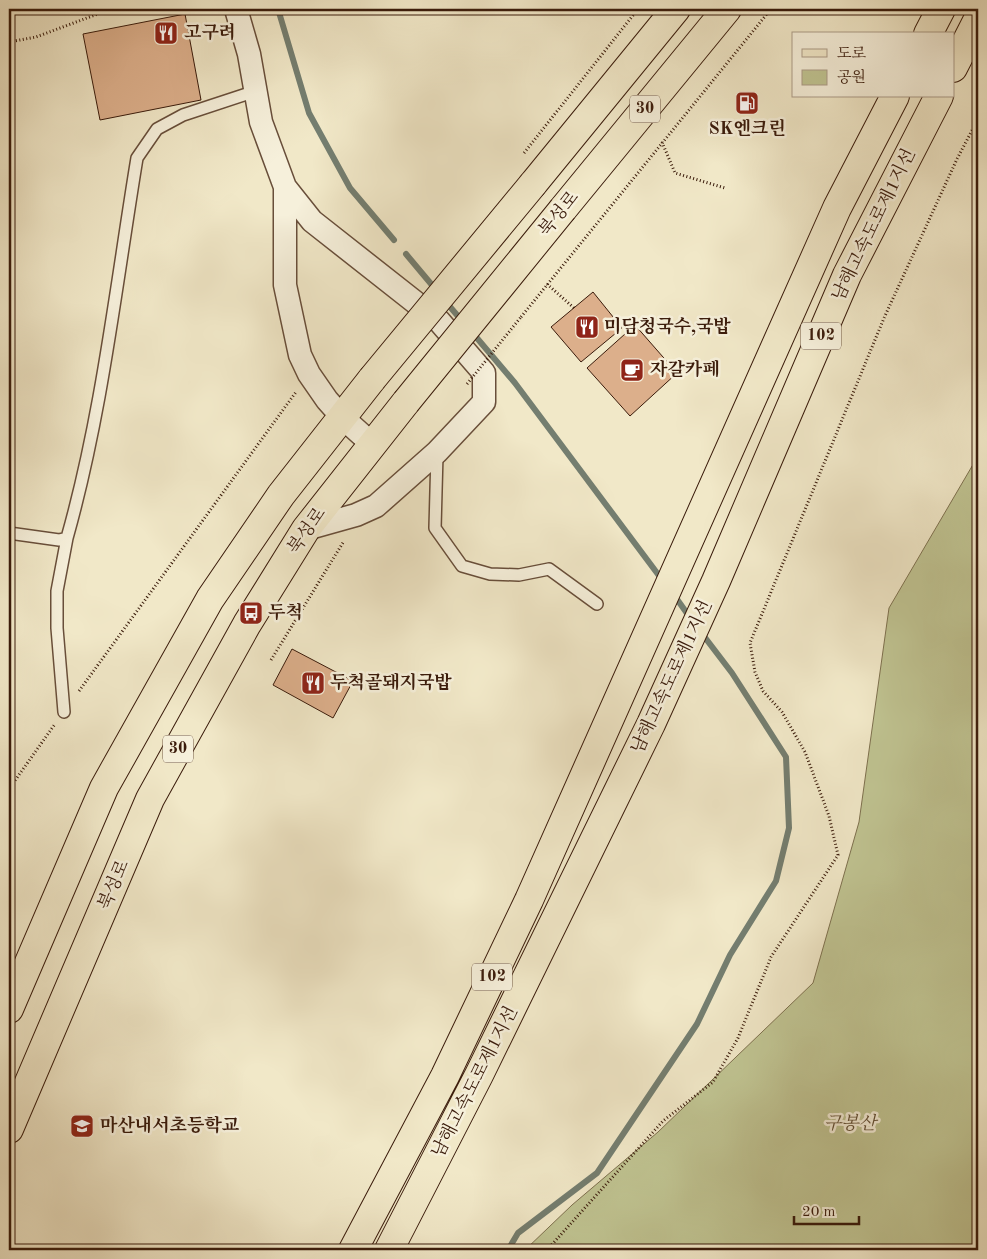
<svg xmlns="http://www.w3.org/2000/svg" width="987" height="1259" font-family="'Old Standard TT','Noto Serif KR',serif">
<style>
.green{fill:#c0c492;stroke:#7d704e}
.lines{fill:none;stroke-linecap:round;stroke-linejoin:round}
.stream{stroke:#747e70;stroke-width:6}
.building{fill:#dcaf8b;stroke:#3a1b0b}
.service-casing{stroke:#684e3a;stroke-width:14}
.minor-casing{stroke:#684e3a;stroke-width:25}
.primary-casing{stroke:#3a1b0b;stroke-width:30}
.motorway-casing{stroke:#3a1b0b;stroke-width:30}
.path{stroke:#3a1b0b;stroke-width:3;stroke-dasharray:1 2.5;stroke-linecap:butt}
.service{stroke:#f6f0db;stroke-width:11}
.minor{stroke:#f6f0db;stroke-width:22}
.primary{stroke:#f1e8c8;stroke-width:28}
.motorway{stroke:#f1e8c8;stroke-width:28}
.primary-bridge-casing{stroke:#3a1b0b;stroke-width:30;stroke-linecap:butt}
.path-bridge{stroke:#3a1b0b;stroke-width:3;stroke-dasharray:1 2.5;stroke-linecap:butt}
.primary-bridge{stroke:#f1e8c8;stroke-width:28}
.labels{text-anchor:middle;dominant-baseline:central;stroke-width:5;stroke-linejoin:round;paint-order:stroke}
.shield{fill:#f6f0db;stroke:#725b49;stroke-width:1}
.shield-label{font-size:16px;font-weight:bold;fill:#3a1b0b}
.poi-label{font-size:18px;font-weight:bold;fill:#3a1b0b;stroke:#f6f0db;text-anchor:start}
.street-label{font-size:18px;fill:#3a1b0b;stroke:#f6f0db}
.park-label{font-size:18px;font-style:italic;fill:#624e34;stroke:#f6f0db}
</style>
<rect width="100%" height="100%" fill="#f1e8c8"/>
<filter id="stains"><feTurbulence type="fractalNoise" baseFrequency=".004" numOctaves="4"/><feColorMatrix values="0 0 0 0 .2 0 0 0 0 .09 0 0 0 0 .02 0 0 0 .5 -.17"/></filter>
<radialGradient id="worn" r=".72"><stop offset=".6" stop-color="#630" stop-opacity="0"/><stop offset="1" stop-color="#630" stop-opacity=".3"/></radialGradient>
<!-- green -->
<path class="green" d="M978,456V1250H525L572,1205L658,1132L813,983L859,822L889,608Z"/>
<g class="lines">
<!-- stream -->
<path class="stream" d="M278,9L309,113L350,188L394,240
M406,254L437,291
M445,301L463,322
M471,331L515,383L663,581
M674,595L691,619
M508,1250L518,1233L597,1173L697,1024L730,955L776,881L789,828L786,757L732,673L700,631"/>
</g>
<!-- building -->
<path class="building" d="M185,14L201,100L100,120L83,34Z
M593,292L622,328L581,362L551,327Z
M635,325L677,373L630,416L587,368Z
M292,649L353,681L333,718L273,685Z"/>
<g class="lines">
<!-- service casing -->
<g class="service-casing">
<path id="service" d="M437,454L435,528L462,566L490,574L519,575L549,569L597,604
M9,533L59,540L67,538C102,414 116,285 137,158L157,129L183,115L256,91
M64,712L57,628V591L67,538"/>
</g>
<!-- minor casing -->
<g class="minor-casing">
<path id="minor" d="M236,9L249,54L261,122L285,187L312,221L439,321L484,373V402L437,452L376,506L356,515L306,529
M285,187V285L300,355L309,374L327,400L343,418L372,444"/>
</g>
<!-- primary casing -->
<g class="primary-casing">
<path id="primary" d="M533,184L676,9
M563,209L727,9
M9,1009L104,788L210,599L281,495L372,379
M9,1129L150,799L247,624L306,529L406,402"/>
</g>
<!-- motorway casing -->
<g class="motorway-casing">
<path id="motorway" d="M928,34L941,9
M953,68L978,19
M353,1250L445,1076L529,900L837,208L895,96
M389,1250L479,1075L651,724L716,581L847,275L939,96"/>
</g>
<!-- path -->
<path class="path" d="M9,42L36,37L111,9
M662,142L675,173L725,188
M524,153L638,9
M547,284L574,308
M521,317L771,9
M271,660L344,541
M79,691L296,392
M9,789L55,724
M547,1250L663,1121L713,1082L738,1038L771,957L838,855L829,816L805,752L782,712L763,691L755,672L750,643L884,318L957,159L978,119"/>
<!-- service -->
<use href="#service" class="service"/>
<!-- minor -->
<use href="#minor" class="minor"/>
<!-- primary -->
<use href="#primary" class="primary"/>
<!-- motorway -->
<use href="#motorway" class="motorway"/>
<!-- primary-bridge casing -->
<g class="primary-bridge-casing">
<path id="primary-bridge" d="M372,379L533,184
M406,402L563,209"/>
</g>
<!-- path-bridge -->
<path class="path-bridge" d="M467,384L521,317"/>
<!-- primary-bridge -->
<use href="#primary-bridge" class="primary-bridge"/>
</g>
<!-- icons -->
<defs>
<g id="restaurant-square" transform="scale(1.25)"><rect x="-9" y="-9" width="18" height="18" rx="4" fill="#8f2418" stroke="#f6f0db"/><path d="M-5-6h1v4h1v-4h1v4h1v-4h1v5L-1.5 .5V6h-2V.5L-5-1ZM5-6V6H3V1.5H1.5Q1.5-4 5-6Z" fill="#fff"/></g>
<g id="fuel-square" transform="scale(1.25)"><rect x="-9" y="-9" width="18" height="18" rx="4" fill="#8f2418" stroke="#f6f0db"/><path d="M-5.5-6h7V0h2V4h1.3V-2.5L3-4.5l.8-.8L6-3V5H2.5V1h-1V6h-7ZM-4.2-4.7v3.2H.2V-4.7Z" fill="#fff"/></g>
<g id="cafe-square" transform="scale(1.25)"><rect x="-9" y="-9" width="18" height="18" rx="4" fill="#8f2418" stroke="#f6f0db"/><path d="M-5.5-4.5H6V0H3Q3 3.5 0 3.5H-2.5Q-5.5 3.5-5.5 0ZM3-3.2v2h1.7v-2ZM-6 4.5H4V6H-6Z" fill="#fff"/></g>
<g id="bus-square" transform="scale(1.25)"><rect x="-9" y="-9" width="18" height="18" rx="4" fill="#8f2418" stroke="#f6f0db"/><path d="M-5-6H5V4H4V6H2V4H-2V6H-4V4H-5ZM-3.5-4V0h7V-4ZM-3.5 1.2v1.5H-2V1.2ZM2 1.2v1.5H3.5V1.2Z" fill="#fff"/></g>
<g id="school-square" transform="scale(1.25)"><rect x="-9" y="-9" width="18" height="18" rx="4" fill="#8f2418" stroke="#f6f0db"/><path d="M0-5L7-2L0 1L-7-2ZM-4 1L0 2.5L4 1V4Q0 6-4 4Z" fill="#fff"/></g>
</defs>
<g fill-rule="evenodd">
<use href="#restaurant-square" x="166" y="33"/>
<use href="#fuel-square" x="747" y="103"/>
<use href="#restaurant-square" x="587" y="327"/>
<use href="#cafe-square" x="632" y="370"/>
<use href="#bus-square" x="251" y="613"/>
<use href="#restaurant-square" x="313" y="683"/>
<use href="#school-square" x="82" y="1126"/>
</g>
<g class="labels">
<!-- shield labels -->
<g class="shield">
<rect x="630" y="95.5" width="30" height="27" rx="4"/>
<rect x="801" y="322.5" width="40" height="27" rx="4"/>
<rect x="163" y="735.5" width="30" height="27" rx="4"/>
<rect x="472" y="963.5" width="40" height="27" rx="4"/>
</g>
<g class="shield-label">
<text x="645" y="109">30</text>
<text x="821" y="336">102</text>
<text x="178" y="749">30</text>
<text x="492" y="977">102</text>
</g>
<!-- poi labels -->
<g class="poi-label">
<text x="184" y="33">고구려</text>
<text x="747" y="129" text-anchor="middle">SK엔크린</text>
<text x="604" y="327">미담청국수,국밥</text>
<text x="650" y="370">자갈카페</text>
<text x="268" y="613">두척</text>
<text x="330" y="683">두척골돼지국밥</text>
<text x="100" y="1126">마산내서초등학교</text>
</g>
<!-- street labels -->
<g class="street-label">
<text transform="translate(559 214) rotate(-51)">북성로</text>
<text transform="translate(874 225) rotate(-64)">남해고속도로제1지선</text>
<text transform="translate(307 531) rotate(-55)">북성로</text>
<text transform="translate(672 677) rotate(-65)">남해고속도로제1지선</text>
<text transform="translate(114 885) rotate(-67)">북성로</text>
<text transform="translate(475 1082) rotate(-63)">남해고속도로제1지선</text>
</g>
<!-- park labels -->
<g class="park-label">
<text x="850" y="1124">구봉산</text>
</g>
</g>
<!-- margin -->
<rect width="987" height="1259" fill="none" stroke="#f1e8c8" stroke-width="30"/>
<rect x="10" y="10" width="967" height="1239" fill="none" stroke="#3a1b0b" stroke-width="2.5"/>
<rect x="15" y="15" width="957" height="1229" fill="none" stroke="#3a1b0b"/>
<!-- legend -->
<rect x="792" y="32" width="162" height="65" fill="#f6f0db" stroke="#ab9b88"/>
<rect x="802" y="49" width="25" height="8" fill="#f1e8c8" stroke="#ab9b88"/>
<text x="837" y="58" font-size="15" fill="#3a1b0b">도로</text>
<rect x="802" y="70" width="25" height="15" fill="#c0c492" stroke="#ab9b88"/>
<text x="837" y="82" font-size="15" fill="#3a1b0b">공원</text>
<!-- scale -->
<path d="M794 1216v8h65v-8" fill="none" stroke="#3a1b0b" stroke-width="2.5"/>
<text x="802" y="1216" font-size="15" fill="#3a1b0b" stroke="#f6f0db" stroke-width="4" paint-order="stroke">20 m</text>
<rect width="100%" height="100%" filter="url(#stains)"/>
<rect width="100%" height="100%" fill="url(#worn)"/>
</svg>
